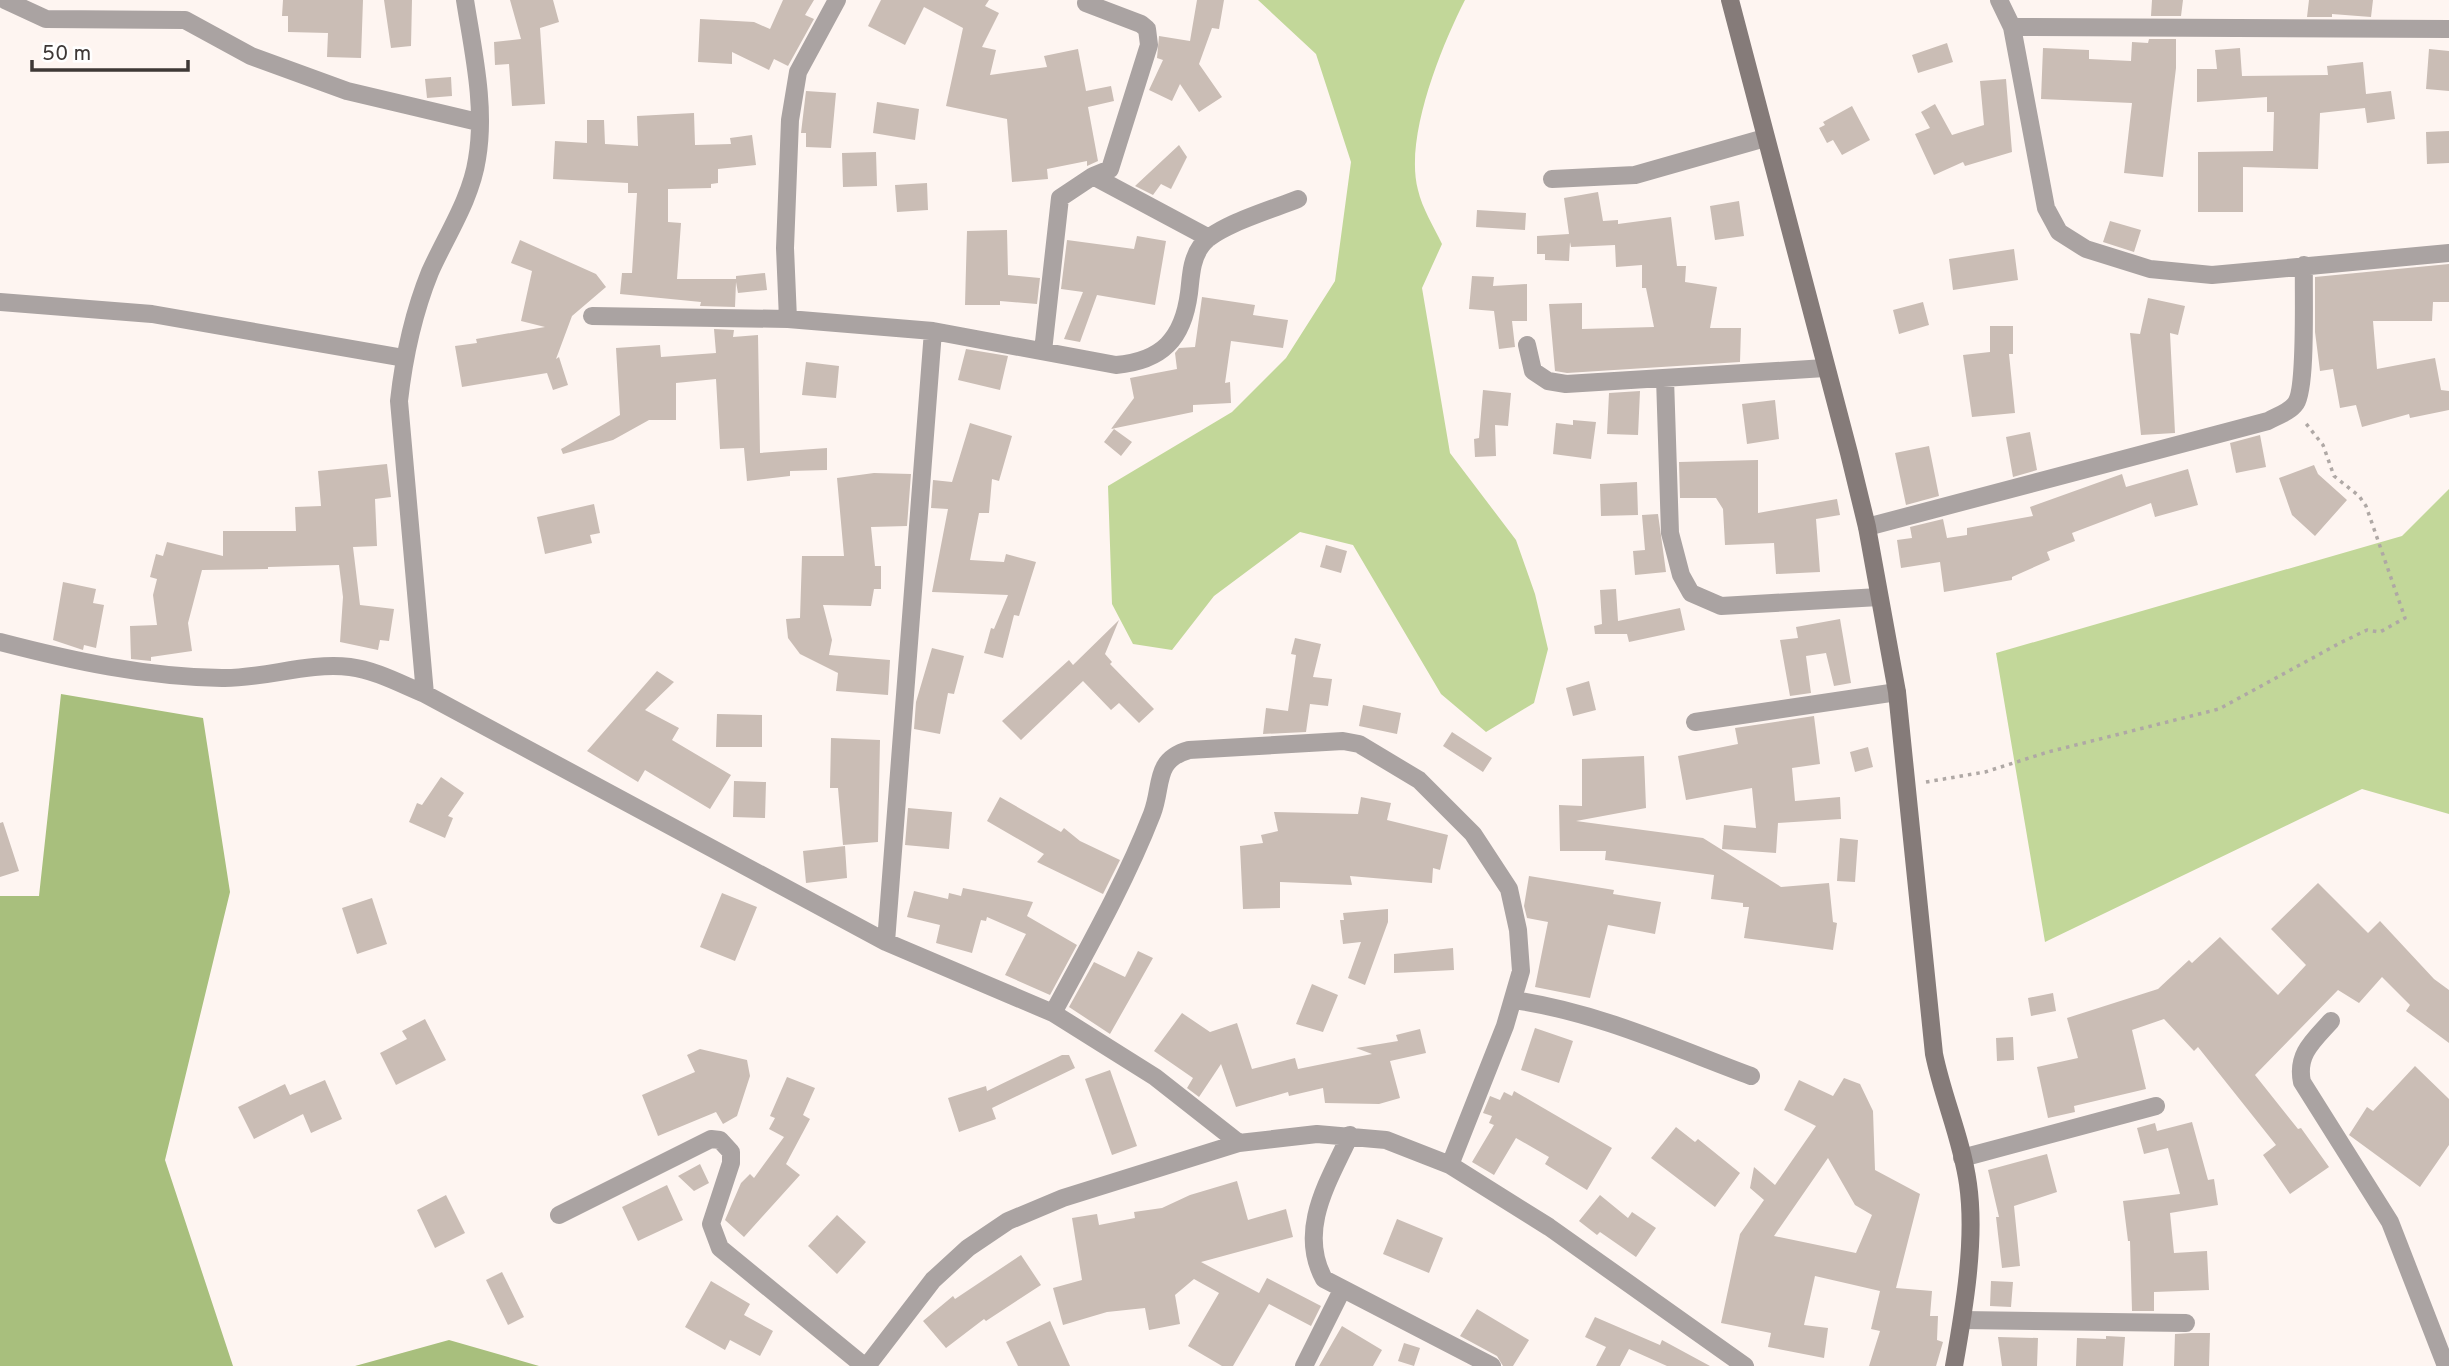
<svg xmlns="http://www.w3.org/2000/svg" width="2449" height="1366" font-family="Overpass,sans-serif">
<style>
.green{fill:#c2d799}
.forest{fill:#a8bf7d}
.building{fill:#cabdb5;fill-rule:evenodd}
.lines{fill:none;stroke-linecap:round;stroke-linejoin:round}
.path{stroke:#afa8a5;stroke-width:3.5;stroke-dasharray:3.5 5;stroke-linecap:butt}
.street{stroke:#aaa3a2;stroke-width:18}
.secondary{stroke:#857b79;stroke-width:18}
</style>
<rect width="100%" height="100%" fill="#fef5f1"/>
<!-- green -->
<path class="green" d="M1258,0H1465C1441,47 1404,138 1418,190C1422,208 1434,227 1442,244L1422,288L1450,453L1516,540L1535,594L1548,649L1534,703L1486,732L1441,694L1353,545L1300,532L1214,596L1172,650L1133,644L1112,604L1108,486L1232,412L1286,358L1335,281L1351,162L1316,54Z
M2449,489V814L2362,789L2045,942L1996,653L2402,536Z"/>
<!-- forest -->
<path class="forest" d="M61,694L203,718L230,892L165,1160L233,1366H0V896H39Z
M449,1340L539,1366H355Z"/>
<!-- building -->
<path class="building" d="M283,0H363L361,58L327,57L328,33L288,32V16H282Z
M384,0H412L411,46L391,48Z
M510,0H553L559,22L540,28L545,104L512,106L509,64L495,65L494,42L521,39Z
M783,0H814L805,15L814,19L788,66L774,59L769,70L732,52V64L698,62L700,19L754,22L770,29Z
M881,0H989L985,6L999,13L982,47L996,50L990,75L1047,67L1044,56L1078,49L1086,91L1111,86L1114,101L1088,107L1098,161L1087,166V161L1047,169L1048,179L1012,182L1007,119L946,106L963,28L924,7L905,45L868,26Z
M1197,0H1224L1219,29L1212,28L1199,64L1222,97L1199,112L1180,84L1172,101L1149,90L1163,60L1157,58L1159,36L1190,41Z
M2152,0H2183L2181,16H2151Z
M2309,0H2373L2371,17L2332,14V17H2307Z
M2149,39H2176V68L2163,177L2124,173L2132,103L2041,99L2043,48L2089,50V59L2131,61L2132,42L2148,43Z
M1947,43L1953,62L1918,73L1912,55Z
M2240,48L2242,76L2328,75L2327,66L2363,62L2366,94L2391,91L2395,119L2367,123L2365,108L2320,113L2318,169L2243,167V212H2198V152L2273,151L2274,112H2267V97L2197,102V69H2217L2215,50Z
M2429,49L2449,51V91L2426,89Z
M451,77L452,96L427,98L425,79Z
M2006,79L2012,152L1965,166L1963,162L1934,175L1915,134L1930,128L1921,112L1935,104L1952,135L1984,125L1980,81Z
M806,91L836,93L831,148L806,147V133H801Z
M877,102L919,109L915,140L873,133Z
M1852,106L1870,140L1842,155L1833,140L1827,143L1819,128L1825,125L1823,122Z
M694,113L695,145L731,144L730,138L752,135L756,165L718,169V183L711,184V188L668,189V222L681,223L677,279H736V276L765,273L767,290L738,293L736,282L735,307L700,306L701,302L620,294L622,273H632L637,193H628V183L553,179L555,141L587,143V120H604L605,144L638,146L637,116Z
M2449,131V163L2427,164L2426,132Z
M1179,145L1187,157L1171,189L1161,184L1153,195L1135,186Z
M876,152L877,186L843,187L842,153Z
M927,183L928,210L897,212L895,185Z
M1598,192L1603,221L1618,220V224L1671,217L1677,266H1686L1685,282L1717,287L1710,328H1741L1740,362L1567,373L1555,371L1549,304L1582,303V329L1654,327L1646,288H1642V265L1616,267L1615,245L1571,247L1570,242L1569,261L1545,260V254H1537V236L1569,234L1564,198Z
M1739,201L1744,236L1715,240L1710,206Z
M1477,210L1526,213L1525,230L1476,227Z
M2110,221L2141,230L2134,252L2103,242Z
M1007,230L1008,275L1040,278L1037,304L1000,301V305H965L967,231Z
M1137,236L1166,241L1155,305L1097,295L1080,342L1064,339L1083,292L1061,289L1067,240L1134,249Z
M520,240L596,274L606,287L572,316L556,359L559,357L568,385L553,390L547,373L462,387L455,346L477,343L476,339L545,327L521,321L532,271L511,263Z
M2014,249L2018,280L1953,290L1949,259Z
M2449,264V302H2433L2432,321H2373L2377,369L2435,358L2441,390L2449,391V410L2410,418L2409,414L2362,427L2356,405L2340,408L2333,369L2320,371L2315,332V277Z
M1472,276L1494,277L1493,286L1527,284V321H1512L1515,347L1499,349L1494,311L1469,309Z
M1202,297L1255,305L1253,315L1288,320L1283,348L1231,341L1225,383L1230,382L1231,403L1193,405V412L1111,429L1134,398L1130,378L1177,369L1175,353L1179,348L1195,347Z
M2148,298L2185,306L2178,335L2170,333L2175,433L2141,435L2130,333L2140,334Z
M1923,302L1929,325L1899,334L1893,310Z
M1990,326H2013V354H2009L2015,413L1972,417L1963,355L1990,352Z
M714,329L734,330L733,337L758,335L760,453L827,448V470L790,471V476L747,481L744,448L720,449L716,379L676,383V420H649L613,440L563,454L561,449L620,415L616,348L660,345L661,357L716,353Z
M966,349L1008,356L1000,390L958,380Z
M806,362L839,366L836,398L802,395Z
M1483,390L1511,393L1508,426L1495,425L1496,456L1475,457L1474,439L1479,438Z
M1640,391L1638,435L1607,434L1609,393Z
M1775,400L1779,439L1747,444L1742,404Z
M1573,420L1596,422L1591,459L1553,454L1556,423L1573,425Z
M970,423L1012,436L999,481L992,479L989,513H979L970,560L1004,562L1006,554L1036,562L1019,616L1014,615L1003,658L984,653L991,628L994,629L1008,595L932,592L948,509L931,508L933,480L952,482Z
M1114,429L1132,442L1121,456L1104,442Z
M2030,432L2037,470L2013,477L2006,437Z
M2260,435L2266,467L2236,473L2230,443Z
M1929,446L1939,496L1906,505L1895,453Z
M1758,460V513L1837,499L1840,515L1816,519L1820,572L1776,574L1774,543L1725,545L1723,509L1716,498H1680L1679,462Z
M387,464L391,497L375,499L377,546L353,547L360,605L394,609L389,641L380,640L378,650L340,642L343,597L339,565L268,567V569L202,570L188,623L192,651L151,657V661L131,659L130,626L157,625L153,595L157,579L150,577L156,554L163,556L167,542L223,556V531H296L295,507L321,506L318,471Z
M2314,465L2318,474L2347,500L2315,536L2292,515L2279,478Z
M2188,469L2198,505L2155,517L2151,503L2072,533L2075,541L2047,552L2050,560L2012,577V580L1944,592L1940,562L1901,568L1897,540L1912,538L1910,527L1943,519L1947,538L1967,535V528L2033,516L2030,507L2122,474L2126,487Z
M874,473L911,474L907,526L871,527L875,566H881V589H874L871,606L823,605L832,640L829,655L890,660L888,695L836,691L838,673L800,654L788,638L786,619L800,618L802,556H844L837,478Z
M1637,482L1638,515L1601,516L1600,484Z
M594,504L600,533L590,535L592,543L545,554L537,517Z
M1658,514L1666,572L1635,575L1633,551L1645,550L1642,515Z
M1326,545L1347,551L1341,573L1320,567Z
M63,582L96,589L93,603L104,605L96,648L84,645L83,650L53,640Z
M1616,589L1618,621L1680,608L1685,630L1629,642L1627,634H1595L1594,626L1602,624L1600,590Z
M1840,619L1851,683L1834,686L1826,653L1806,656L1811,693L1790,696L1780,640L1798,638L1796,627Z
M1119,620L1105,654L1112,662L1110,664L1154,709L1139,723L1119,703L1111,710L1083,681L1021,740L1002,721L1069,660L1073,665Z
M1295,638L1321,644L1313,677L1332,679L1328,706L1310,704L1306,732L1263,734L1266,708L1288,711L1296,655L1291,654Z
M932,648L964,656L954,694L948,693L940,734L914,729L916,702Z
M657,671L674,682L645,710L679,728L672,740L731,775L710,809L645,770L638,782L587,751Z
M1589,681L1596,710L1573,716L1566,688Z
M1363,705L1401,713L1397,734L1359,726Z
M717,714L762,715V747H716Z
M1814,716L1820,764L1792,768L1795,801L1840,797L1841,819L1778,823L1776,853L1722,849L1724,825L1756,828L1752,788L1686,800L1678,756L1738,744L1735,728Z
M1452,732L1492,758L1483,772L1443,746Z
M831,738L880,740L878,842L843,845L838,788H830Z
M1868,747L1873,767L1855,772L1850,752Z
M1644,756L1646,808L1576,821L1703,838L1781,887L1829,883L1833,922L1837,923L1833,950L1744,938L1749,907H1743V903L1711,899L1714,875L1605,860L1606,851H1560L1559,805L1582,806V759Z
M441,777L464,793L448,816L453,818L445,838L409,822L417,803L422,805Z
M734,781L766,782L765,818L733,817Z
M1000,797L1061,832L1064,828L1080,841L1120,860L1103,894L1037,862L1044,854L987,821Z
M1361,797L1391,803L1387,820L1448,835L1440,870L1433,868L1432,883L1350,876L1352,885L1280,882V908L1243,909L1240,846L1263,843L1261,835L1278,831L1274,812L1358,814Z
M908,808L952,812L949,849L905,845Z
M3,822L19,871L0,877V823Z
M1840,838L1858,840L1855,882L1837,881Z
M845,846L847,878L806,883L803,851Z
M1529,876L1614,890L1613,894L1661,902L1655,934L1608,925L1590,998L1535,987L1548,922L1527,918L1524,906Z
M2318,883L2368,933L2380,921L2434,979L2449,990V1043L2406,1011L2410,1005L2382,977L2359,1003L2338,990L2255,1075L2298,1129L2301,1128L2329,1167L2290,1194L2263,1155L2276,1145L2198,1047L2194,1051L2164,1019L2132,1030L2146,1089L2074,1106L2075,1112L2048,1118L2037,1067L2078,1058L2067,1018L2158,989L2189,960L2192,963L2220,937L2278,995L2306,965L2271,929Z
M963,888L1033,902L1027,916L1077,945L1050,995L1005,975L1026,934L987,917L986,921L981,920L972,953L936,943L940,925L907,917L914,891L948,899L949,893L961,896Z
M722,893L757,907L735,961L700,947Z
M372,898L387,944L357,954L342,908Z
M1388,909V922L1365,985L1348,978L1361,942L1343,944L1340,920H1344L1343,913Z
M1453,948L1454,970L1394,973V954Z
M1138,951L1153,958L1110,1034L1069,1007L1094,962L1125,977Z
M1312,984L1338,995L1323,1032L1296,1024Z
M2053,993L2056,1011L2031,1016L2028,998Z
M1182,1013L1210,1032L1237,1023L1252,1069L1295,1058L1298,1069L1372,1054L1356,1048L1398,1041L1396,1035L1420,1029L1426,1053L1390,1061L1400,1098L1379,1104L1325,1103L1323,1088L1289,1096L1288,1092L1236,1107L1221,1064L1199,1097L1187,1088L1193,1078L1154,1051Z
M425,1019L446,1060L396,1085L380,1053L407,1039L402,1031Z
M1535,1028L1573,1041L1559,1083L1521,1070Z
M2013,1037L2014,1060L1997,1061L1996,1038Z
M700,1049L747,1060L750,1076L737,1116L723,1124L716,1112L658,1136L642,1095L695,1072L687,1055Z
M1062,1055H1069L1075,1068L992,1108L996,1119L959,1132L948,1098L986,1086L987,1091Z
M2415,1066L2449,1099V1145L2420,1187L2349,1135L2367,1107L2373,1111Z
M1110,1070L1137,1146L1112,1155L1085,1079Z
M787,1077L815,1088L803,1115L810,1119L786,1164L800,1175L744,1237L725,1220L741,1183L750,1174L754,1178L784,1137L769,1129L775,1118L770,1116Z
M1844,1078L1860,1084L1873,1111L1875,1170L1920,1194L1896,1288L1932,1291L1930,1316H1938L1937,1340L1943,1342L1936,1366H1869L1880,1331L1871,1329L1880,1291L1815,1276L1804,1325L1828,1328L1824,1358L1768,1347L1771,1333L1721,1323L1740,1234L1764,1200L1750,1188L1754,1167L1775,1185L1816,1126L1784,1110L1799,1080L1833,1096ZM1828,1158L1855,1205L1872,1215L1856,1253L1774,1236Z
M325,1080L342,1119L311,1133L303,1114L254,1139L238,1107L285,1084L290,1095Z
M1514,1091L1612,1148L1587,1190L1545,1164L1549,1157L1516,1138L1494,1175L1472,1162L1494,1125L1489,1123L1492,1116L1483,1113L1490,1096L1500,1100L1504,1092L1512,1096Z
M2192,1122L2208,1180L2214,1179L2218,1205L2170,1213L2174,1253L2207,1251L2209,1290L2154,1292V1311H2132L2130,1241H2128L2123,1201L2180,1194L2168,1148L2144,1154L2137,1128L2155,1123L2157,1131Z
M1676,1127L1695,1142L1698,1139L1740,1173L1715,1207L1651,1158Z
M2047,1154L2057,1192L2014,1206L2020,1266L2002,1268L1996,1217H1999L1988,1170Z
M700,1164L709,1183L694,1191L678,1176Z
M1237,1181L1248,1220L1286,1209L1293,1237L1201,1262L1259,1293L1267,1278L1321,1306L1311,1326L1269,1304L1233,1366H1222L1188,1346L1219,1293L1194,1279L1175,1295L1180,1324L1149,1330L1145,1308L1107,1312L1063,1325L1053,1288L1082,1280L1072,1218L1097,1214L1099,1225L1135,1218L1134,1212L1162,1208L1190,1195Z
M667,1185L683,1220L638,1241L622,1207Z
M446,1195L465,1233L435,1248L417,1210Z
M1600,1195L1628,1218L1632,1212L1656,1228L1636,1257L1600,1232L1597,1235L1579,1221Z
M837,1215L866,1242L837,1274L808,1246Z
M1397,1219L1443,1238L1429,1273L1383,1254Z
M1021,1255L1041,1285L986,1321L984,1319L946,1348L923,1321L953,1296L955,1299Z
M502,1272L524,1317L508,1325L486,1280Z
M711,1281L750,1304L744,1315L773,1331L760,1356L730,1340L725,1350L685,1327Z
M1991,1281L2013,1282L2011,1307L1990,1306Z
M1477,1309L1529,1340L1513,1366H1503L1497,1356L1460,1336Z
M1595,1317L1660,1345L1662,1340L1710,1366H1667L1629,1349L1620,1366H1596L1606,1347L1585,1337Z
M1050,1321L1070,1366H1018L1006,1342Z
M1342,1326L1382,1350L1373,1366H1319Z
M2191,1333H2210L2209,1366H2174L2175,1334Z
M2106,1336L2125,1337L2123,1366H2076L2077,1338L2106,1339Z
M1998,1337L2038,1338L2037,1366H2002Z
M1404,1343L1420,1348L1414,1366L1398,1361Z"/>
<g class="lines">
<!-- path -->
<path class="path" d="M1926,782L1985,772L2048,752L2219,709L2340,643L2367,630L2380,632L2405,618L2366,506L2359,496L2334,476L2323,445L2304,421"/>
<!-- street -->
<path class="street" d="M5,0L46,19L185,20L251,56L347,91L478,122
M1999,0L2012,27L2046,208L2059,232L2086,249L2150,269L2212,275L2449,253
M2012,27L2449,29
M1093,176L1209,238
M1552,179L1635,175L1765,138
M0,302L152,314L404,358
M592,316L788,319L933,331L1116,365C1162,361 1183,339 1189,293C1191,277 1191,260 1201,246C1214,226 1274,209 1298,199
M788,319L785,248L790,120L798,72L837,0
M1527,345L1533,371L1548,381L1566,384L1825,368
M1043,351L1060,198L1093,176L1110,169L1149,45L1147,29L1141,24L1086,3
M1665,378L1670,533L1681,575L1691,593L1721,606L1879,597
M1867,527L2268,421C2277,416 2290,412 2296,403C2307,386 2303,290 2304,265
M0,642C73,661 146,677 222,678C264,679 307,662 350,667C375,670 401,684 425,694L886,942L1053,1013L1155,1077L1239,1143
M425,694L399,401C404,356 413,314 430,272C446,236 471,199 477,159C486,107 473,51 465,0
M1695,722L1897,692
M886,942L933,331
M1514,1000C1597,1012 1673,1047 1751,1076
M1053,1013C1088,948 1125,883 1152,814C1163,786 1153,760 1189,750L1343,741L1359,744L1419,780L1473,834L1509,889L1518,930L1521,971L1505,1026L1450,1165
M2331,1021C2314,1040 2296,1054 2302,1082L2390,1222L2446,1366
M1350,1135C1329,1181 1297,1229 1324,1279L1492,1366
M1962,1158L2156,1106
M559,1215L711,1139L720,1140L731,1152V1163L711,1224L720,1248L864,1366
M1962,1320L2186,1323
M867,1366L933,1280L968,1248L1008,1221L1063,1198L1239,1143L1317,1134L1386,1140L1450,1165L1549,1227L1745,1366
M1304,1366L1342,1290"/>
<!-- secondary -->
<path class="secondary" d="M1730,0L1849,453L1867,527L1897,692L1934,1054C1943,1098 1962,1140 1968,1184C1976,1240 1964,1310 1954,1366"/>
</g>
<!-- scale -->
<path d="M32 60v10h156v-10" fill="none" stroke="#3e3836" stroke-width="3.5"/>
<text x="42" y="60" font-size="21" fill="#3e3836" stroke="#ffffff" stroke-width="5" paint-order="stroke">50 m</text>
</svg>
